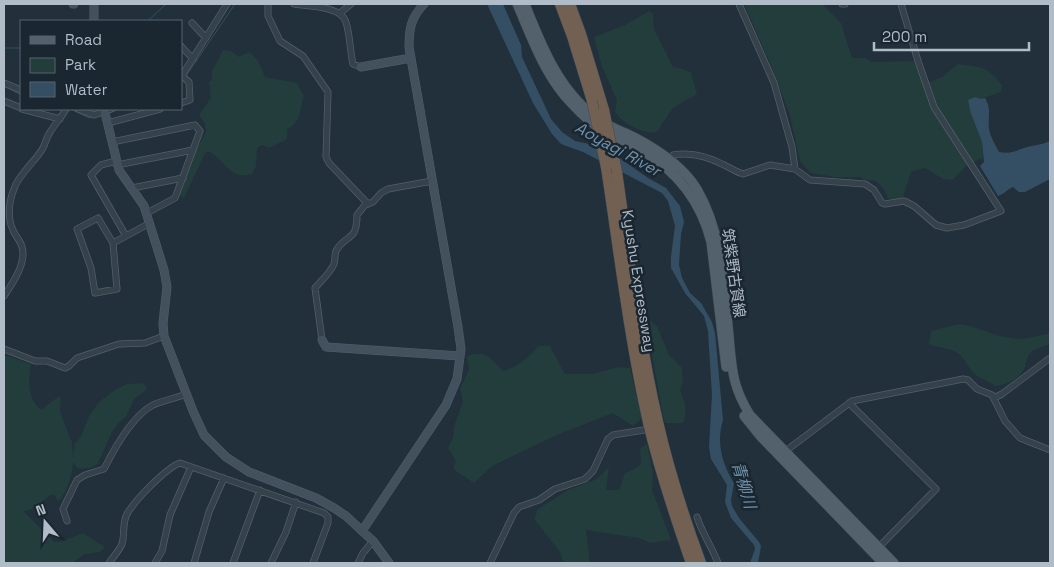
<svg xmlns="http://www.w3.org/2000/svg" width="1054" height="567" font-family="'Space Grotesk','Noto Sans JP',sans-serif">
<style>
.green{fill:#233c3c}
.water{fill:#344f63}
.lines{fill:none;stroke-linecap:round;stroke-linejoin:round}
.stream{stroke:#344f63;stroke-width:1}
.street-casing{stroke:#535f69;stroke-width:7}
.secondary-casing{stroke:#535f69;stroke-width:9}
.primary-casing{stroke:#3e4b54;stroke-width:10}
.highway-casing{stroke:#404c56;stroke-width:11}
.street{stroke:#35424c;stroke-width:5.5}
.secondary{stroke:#43515f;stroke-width:8}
.primary{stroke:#53616c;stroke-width:9}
.highway{stroke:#726152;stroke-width:10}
.highway-bridge-casing{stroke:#404c56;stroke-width:11;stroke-linecap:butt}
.highway-bridge{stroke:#726152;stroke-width:10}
.labels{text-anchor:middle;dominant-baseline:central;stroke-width:5;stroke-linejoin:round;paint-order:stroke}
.street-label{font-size:15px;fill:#b0bcc7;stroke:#1a2630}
.water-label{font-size:16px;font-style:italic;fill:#6f92ac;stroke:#1a2630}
</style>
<rect width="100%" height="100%" fill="#21303b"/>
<!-- green -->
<path class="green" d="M744,4H822L841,23L852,58H866L872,62L914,61L921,69L927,83L942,77L958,64C982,67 987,66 1002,85L1001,92L981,99L971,114L982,142L983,158L968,164L953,180L943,179L925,168L911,172L902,200L889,199L883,188L876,181L865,180L860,177H835L811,173L805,167L800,161L790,116L771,65Z
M649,11L653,14L654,29L673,67L683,69L691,73L697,94L673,108L656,133C640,132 624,125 615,112L617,100L602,67L594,37L625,25Z
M223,50L231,51L239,57L249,52C259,59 261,66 265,77L297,83L304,96C299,109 302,123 287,129V139L269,148L262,145L257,148L256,166L252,174C229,181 225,159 208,151L205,153L184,198L178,195L194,154L206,132L205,124L199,115L211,98L209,82L212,80V71Z
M651,321L657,326L669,355L682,368L683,381L680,390C685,402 688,410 683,423H665L663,416L646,322Z
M959,324C977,326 993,336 1011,338C1024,340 1038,336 1050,333V344C1044,347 1036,348 1031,352C1027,356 1026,362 1025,367C1021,378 1006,385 995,386C989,381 984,380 977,376C968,370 966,358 956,352C950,348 938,348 929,344L931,331Z
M538,346H550L565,374H592L619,367L630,368L642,418L633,426L613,413L557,435L492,466L474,483L453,469L456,461L448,448L453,437L454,426L463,402L460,388L469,370L467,356C487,349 490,359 504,371C520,365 528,358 538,346Z
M4,355L31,364C28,380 27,397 40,409H42L59,396L61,399L60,410L63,420L72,442L73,458L75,443L81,437L89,416L99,402L115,390L127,384L144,383L147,389L134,399L126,417L119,422L112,432L98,464L90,468L79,469L73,463C72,477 67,492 58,502L55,495H51L30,510L23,511L54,542L63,541L83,533L105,547L100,552L85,554L72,563H4Z
M647,444L653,474L652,490L671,540L650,543L639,538L586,530L590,563H564L560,552L534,519L538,509L568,490L597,479L609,467L606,490H619L625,473L633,470L641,464L640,448Z"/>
<!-- water -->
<path class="water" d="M487,4H503L521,45L522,57L551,119L562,132L575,141L589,144L618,157L648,178L666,188L680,206L684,222L681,234L679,265L682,278L690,293L701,303L712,322L715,333L723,420C716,442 722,464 734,483L731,500L732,506L739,518L759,542L761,546L758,563H750L755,549L754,545L731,518L725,502L727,485L711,459L709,447L712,395L708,331L704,316L685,293L671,268V256L675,226L668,201L662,193L583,152L561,144L552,134L533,103Z
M975,97L981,99L985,98C993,111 986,120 990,133C992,140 996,146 999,152C1014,155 1017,149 1031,146C1038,145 1043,144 1050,141V179L1025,192H1019L1013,187C1007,189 1005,194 998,196L980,166L984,162L982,142L971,114L968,100Z"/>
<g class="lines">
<!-- stream -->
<path class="stream" d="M148,21L166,4
M4,48H21
M186,76L235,4
M4,86L21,95
M71,109L89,118L103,115
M109,113L120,109"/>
<!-- street casing -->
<g class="street-casing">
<path id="street" d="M268,4V16L280,41L303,56L328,92L326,157L329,163L368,204
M294,4C308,6 341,6 346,22C350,35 350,51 353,64L361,67
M739,4L774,83L792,147L795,169
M842,4H845
M340,13L351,4
M192,23L206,38
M181,46L193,59
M181,77L227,4
M4,83L21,90
M4,101L21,108
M181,103L190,100L189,82L182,76
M22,109L60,119
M78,109L94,115L111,109
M108,123L160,109
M112,142L195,125L200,131L175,198L147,213
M670,160L673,155C690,152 709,157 724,165C731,168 736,172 743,174L770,165L795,169L810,180L865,184L874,190L882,203L885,204L904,201L914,206L936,225L947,228L964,225L1001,211L934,107L918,61L901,4
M116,161L101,165L91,175L126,236
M117,165L193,150
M132,188L183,178
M98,218L113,243L117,289L95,293L91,268L77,229Z
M113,243L150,223
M4,296C12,284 27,263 22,247C21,241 15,236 13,230C7,218 9,201 14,189C18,175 35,162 43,148C45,144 46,139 49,134C54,125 61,118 66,109
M322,340L315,288C321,281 329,274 333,266C336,262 334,256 336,251C346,233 357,243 357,215L365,205L373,202L381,193L388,189L432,181
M4,349L35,361H47L65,368L69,366L77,358L119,344L145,343L164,336
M994,398L1002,394L1050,358
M849,403L936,489L878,548
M783,453L852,401L963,379L968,380L977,389L992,395L1005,421L1020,438L1050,450
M697,517C702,533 712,547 718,563
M67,521L63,509L77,480L85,475L104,469C114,449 132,416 153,405C164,400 176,398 187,394
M109,563C113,557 119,551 122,544C125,534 122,523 127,514C135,500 166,468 180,463L324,513L328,517V523L313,563
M155,563L162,551L170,515L191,467
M194,563L209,512L224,478
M233,563L260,490
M271,563L286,532L296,502
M358,563L363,553L373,541
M490,563L514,513L519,507L539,500L555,489L585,479L593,471L608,439L613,435L644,430"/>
</g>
<!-- secondary casing -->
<g class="secondary-casing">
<path id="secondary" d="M73,4H74
M94,4V21
M361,67L411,58
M104,109L119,170L144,206L164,270L167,287L163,323L164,336L193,411L204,435L226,457L249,472L316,498L334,508L346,516L373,541L389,563
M322,340L326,347L460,356
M362,531L446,405L457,379L461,349L458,327L409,47C409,28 411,18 424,4"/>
</g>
<!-- primary casing -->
<g class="primary-casing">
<path id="primary" d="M517,4C532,38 545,77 572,104C581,114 592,124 604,131C616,138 629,143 641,150C677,171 701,202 711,242L726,367
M525,4C542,47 561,96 603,122C612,128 624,132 634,137C657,149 683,166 697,189C723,234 724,286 729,336C732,369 732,386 750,415L894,563
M744,416L761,437L883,563"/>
</g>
<!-- highway casing -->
<g class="highway-casing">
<path id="highway" d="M560,4L572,36L592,101
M570,4L581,34L604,110
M606,167C619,252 629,338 648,422C659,470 675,517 691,563
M617,172C629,255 639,340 658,422C669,470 684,517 701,563"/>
</g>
<!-- street -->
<use href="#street" class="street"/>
<!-- secondary -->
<use href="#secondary" class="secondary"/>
<!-- primary -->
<use href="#primary" class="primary"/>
<!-- highway -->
<use href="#highway" class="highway"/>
<!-- highway-bridge casing -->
<g class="highway-bridge-casing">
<path id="highway-bridge" d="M592,101L606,167
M604,110L617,172"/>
</g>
<!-- highway-bridge -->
<use href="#highway-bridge" class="highway-bridge"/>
</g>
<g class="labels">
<!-- street labels -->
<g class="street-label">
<text transform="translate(734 273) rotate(82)">筑紫野古賀線</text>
<text transform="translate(639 281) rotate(81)">Kyushu Expressway</text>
</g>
<!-- water labels -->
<g class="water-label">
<text transform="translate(618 149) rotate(29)">Aoyagi River</text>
<text transform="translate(744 485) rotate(74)">青柳川</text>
</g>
</g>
<!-- border -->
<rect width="1054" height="567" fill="none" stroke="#b0bcc7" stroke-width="10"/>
<!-- legend -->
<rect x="20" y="20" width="162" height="90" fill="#1a2630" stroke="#56626c"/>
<rect x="30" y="36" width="25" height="8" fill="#53616c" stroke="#56626c"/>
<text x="65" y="45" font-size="15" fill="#b0bcc7">Road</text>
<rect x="30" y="58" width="25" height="15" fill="#233c3c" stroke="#56626c"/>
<text x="65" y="70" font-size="15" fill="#b0bcc7">Park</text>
<rect x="30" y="82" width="25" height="15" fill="#344f63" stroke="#56626c"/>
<text x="65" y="95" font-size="15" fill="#b0bcc7">Water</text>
<!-- north arrow -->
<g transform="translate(45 522) rotate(341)" stroke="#1a2630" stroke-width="4" paint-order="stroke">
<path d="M0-4L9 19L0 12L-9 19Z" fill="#b0bcc7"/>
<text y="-8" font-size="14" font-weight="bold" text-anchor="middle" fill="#b0bcc7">N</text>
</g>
<!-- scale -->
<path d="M874 42v8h155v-8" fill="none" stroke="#b0bcc7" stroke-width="2.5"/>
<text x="882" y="42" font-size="15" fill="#b0bcc7" stroke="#1a2630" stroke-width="4" paint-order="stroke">200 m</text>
</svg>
